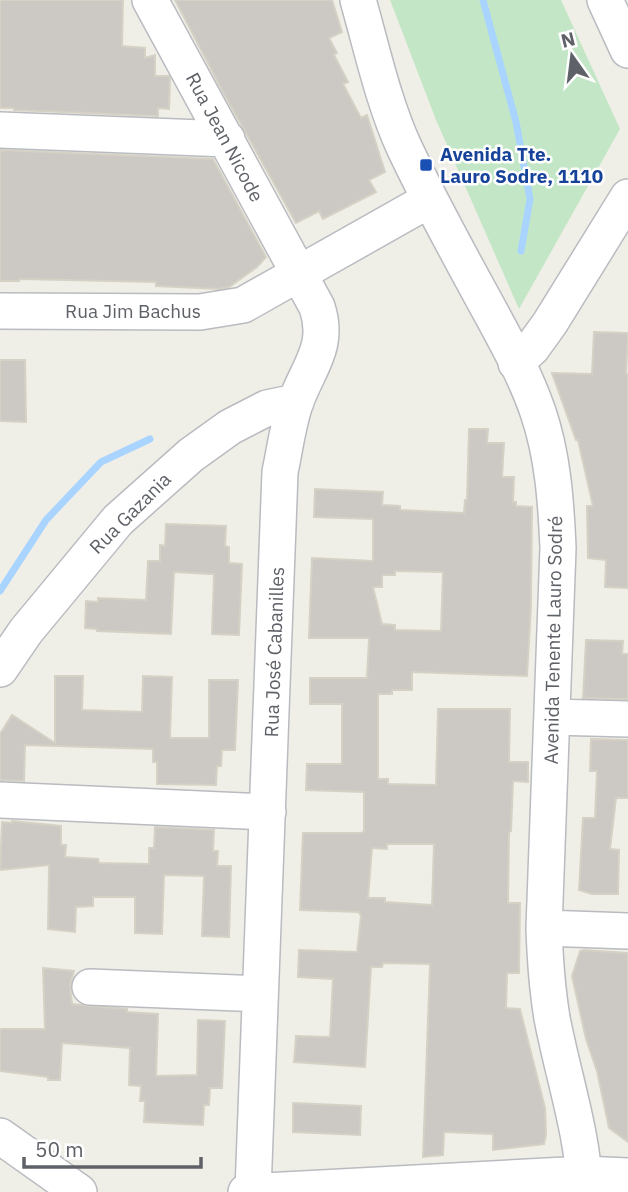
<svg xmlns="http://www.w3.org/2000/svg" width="628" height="1192" font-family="'IBM Plex Sans',sans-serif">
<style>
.green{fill:#c3e7c6}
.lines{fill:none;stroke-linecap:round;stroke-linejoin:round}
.stream{stroke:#a8d4ff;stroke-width:7}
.building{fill:#ccc9c4;stroke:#d5d1c5;stroke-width:2;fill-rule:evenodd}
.minor-casing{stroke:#b9bbc0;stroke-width:38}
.minor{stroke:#fff;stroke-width:35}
.transit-dot{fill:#1a4fb4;stroke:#fff;stroke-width:2.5}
.labels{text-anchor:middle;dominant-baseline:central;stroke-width:5;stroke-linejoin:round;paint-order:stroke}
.street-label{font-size:19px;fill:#5e6167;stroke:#fff}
.transit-label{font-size:19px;font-weight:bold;fill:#164399;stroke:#fff;text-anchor:start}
</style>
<rect width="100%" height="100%" fill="#f0efe7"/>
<!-- green -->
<path class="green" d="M390,0H561L620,129L519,309L436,120Z"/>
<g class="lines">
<!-- stream -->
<path class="stream" d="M483,0L516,122L530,199L521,251
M0,591L46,520L101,462L150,439"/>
</g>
<!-- building -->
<path class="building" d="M0,0H123L122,46L145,48V58L155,55V76H169L170,79L169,109L158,108V116L14,110V108H0Z
M175,0H332L342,32L329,38L337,53L334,55L348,82L343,84L361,118L367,115L385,172L369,180L376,192L323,219L319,211L296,223L223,92Z
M0,150L213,159L266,257L257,267L229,287L219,289L156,286V282L19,279V281H0Z
M594,332L628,333L626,374H628V588L605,587L606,560L588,558L587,506H593L578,440H576L552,373L592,374Z
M0,360H25L26,422L0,421Z
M469,429H488L487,443H504L502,477H514L513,502H516V506L532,507L531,606L527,676L412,672V690H392V694H378V779H388V784L436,785L438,709H510L509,762H528V782L513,781L511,831L509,832L508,903H520L519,973H507L506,1008L520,1009L545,1108L546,1135L544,1144L493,1150V1134L444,1132L443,1155L423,1157L430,964L383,963L382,967H371L365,1067L294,1062L296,1036L330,1037L333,979L298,977L299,950L357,952L361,916L359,912L300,910L303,833H362L364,831V792L306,790L307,764H342V704H310V678H367L369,638H309L310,610L312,558L373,561V519L314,517L315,489L383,492L382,505L400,506V510L464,513L465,500H467ZM395,571L443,572L441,631L395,630V625L382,624L373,587H382V575H395ZM387,844H434L432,905L385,902V898H368L372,848L387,849Z
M166,524L226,526L225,546L229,547V563L242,564L239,635L212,634L214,574H210L174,572L171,634L97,631V629L85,628L86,601L98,602V598L146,600L148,561H160V545L165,546Z
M586,640L623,641L622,654H628V699L583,698Z
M55,676H83L82,710L142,712L143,676L172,677L170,738H209V680H238L235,750H222L221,766H217L216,785L157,784V762H153V749L25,745L24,781L0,780V734L12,715L55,743Z
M591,739L628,740V798H616L610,849L619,850L618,894H592L579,890L583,818H595L597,771H590Z
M12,821L61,826V845H66L65,857L98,859L99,863L149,864V848H154L155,827L214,830L213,851H218L217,866H231L229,937L202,936L204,876L164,875L162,934L135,933V897H93V906L76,907L75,932L48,929L49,865L0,870L2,822L12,823Z
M584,950L628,953V1142L609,1128L597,1071L586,1039L572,976L580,951Z
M43,968L74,971L70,985L72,1004L127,1009V1012L158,1014L156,1076L197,1075L198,1020L225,1021L222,1088H210L209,1105H204L203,1125L144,1122L145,1101H140L141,1086L129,1085L130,1048L62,1043L60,1080H48V1077L0,1071V1029H45Z
M293,1103L361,1106L360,1135L293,1132Z"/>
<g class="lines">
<!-- minor casing -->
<g class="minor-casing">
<path id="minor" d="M150,0L317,307C330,346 309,366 296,401C288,423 285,449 280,472L253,1191
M358,0C372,49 383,101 404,147C429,200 457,251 485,302C504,337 525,374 538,412C553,456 556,502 558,548L544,928C545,958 547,988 552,1018C563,1076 583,1133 585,1192
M605,0L628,50
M0,130L227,139
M0,311L200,312L243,305L429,200
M516,363L532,348L550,323L628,197
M0,669L26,631L118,520L191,455L230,427L267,408L296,402
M552,717L628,719
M0,800L268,812
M544,928L628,931
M90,987L260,994
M0,1136L79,1192
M246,1192L584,1174L628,1176"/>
</g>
<!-- minor -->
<use href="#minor" class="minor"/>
</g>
<!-- markers -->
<rect class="transit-dot" x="419" y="158" width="14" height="14" rx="3.5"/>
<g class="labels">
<!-- street labels -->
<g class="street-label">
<text transform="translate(225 137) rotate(62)">Rua Jean Nicode</text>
<text x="133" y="311">Rua Jim Bachus</text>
<text transform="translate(130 513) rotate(-45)">Rua Gazania</text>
<text transform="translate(553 640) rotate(-89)">Avenida Tenente Lauro Sodré</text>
<text transform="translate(274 652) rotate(-88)">Rua José Cabanilles</text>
</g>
<!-- transit labels -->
<g class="transit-label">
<text x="440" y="154">Avenida Tte.<tspan x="440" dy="22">Lauro Sodre, 1110</tspan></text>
</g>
</g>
<!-- north arrow -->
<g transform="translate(572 56) rotate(346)" stroke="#ffffff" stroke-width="5" paint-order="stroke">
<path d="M0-5L12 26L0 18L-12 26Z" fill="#5e6167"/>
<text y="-10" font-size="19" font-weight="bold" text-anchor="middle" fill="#5e6167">N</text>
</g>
<!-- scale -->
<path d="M24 1157v10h177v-10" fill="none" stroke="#5e6167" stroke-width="3.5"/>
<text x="35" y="1157" font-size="21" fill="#5e6167" stroke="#ffffff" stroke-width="5" paint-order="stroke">50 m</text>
</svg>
